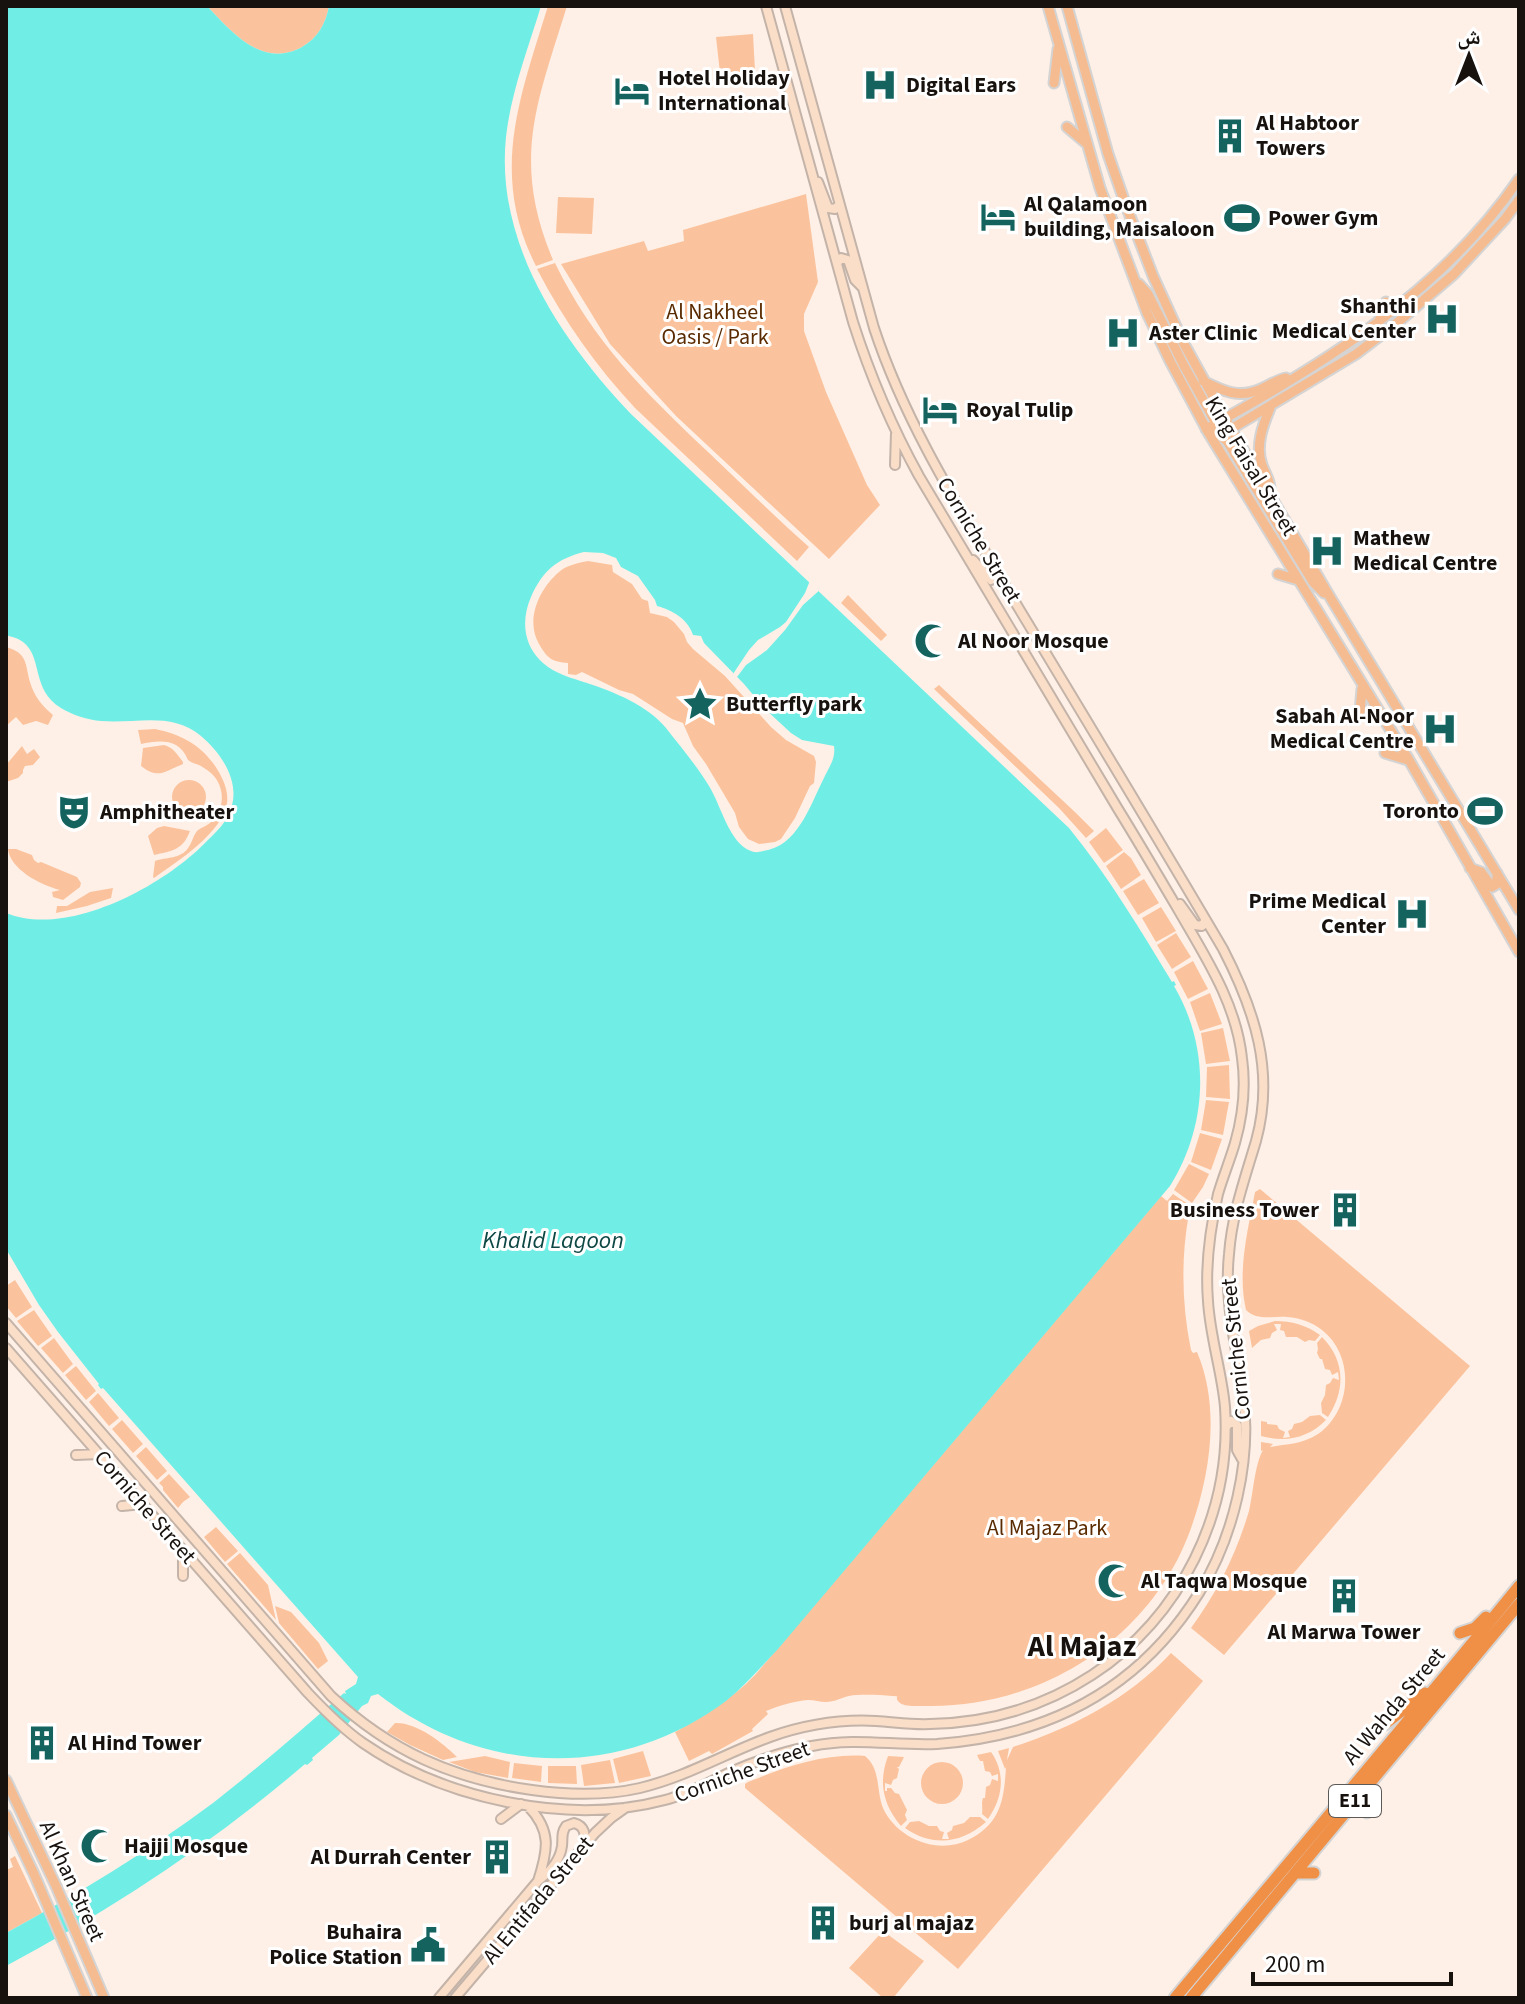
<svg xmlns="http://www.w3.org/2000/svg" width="1525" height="2004" font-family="'Source Sans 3','Noto Naskh Arabic',sans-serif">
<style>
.green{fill:#fbc39d}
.water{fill:#70eee6;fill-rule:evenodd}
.pier{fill:#fef0e7}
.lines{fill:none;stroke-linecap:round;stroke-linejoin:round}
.secondary-casing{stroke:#c3b3a8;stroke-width:12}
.primary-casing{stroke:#d5d4d4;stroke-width:13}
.highway-casing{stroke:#d5d4d4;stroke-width:15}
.secondary{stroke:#fadec8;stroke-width:8}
.primary{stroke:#f6bc91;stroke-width:9}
.highway{stroke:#f09047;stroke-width:11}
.labels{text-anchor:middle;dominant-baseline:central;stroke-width:6;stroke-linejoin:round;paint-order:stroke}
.shield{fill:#fff;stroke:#5d5957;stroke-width:2}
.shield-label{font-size:20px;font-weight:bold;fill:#18120f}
.poi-label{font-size:22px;font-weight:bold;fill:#18120f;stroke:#fff;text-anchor:start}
.park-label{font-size:22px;fill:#5a2b00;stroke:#fff}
.street-label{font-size:22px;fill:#18120f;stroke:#fff}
.water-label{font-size:24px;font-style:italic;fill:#0e4845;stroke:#fff}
.district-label{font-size:30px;font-weight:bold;fill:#18120f;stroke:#fff}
</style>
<rect width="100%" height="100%" fill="#fef0e7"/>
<!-- green -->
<path class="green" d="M207,6H329C326,23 318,38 302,47C262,69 232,32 207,6Z
M548,6H567C537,103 511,160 553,260L536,266C489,174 520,97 548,6Z
M753,34L755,71L720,73L716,37Z
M806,194L818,282L804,314V331L826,392L867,485L880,505L829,559L676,416L610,344L561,264L644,241L648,251L684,241L683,230Z
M558,197L594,198L592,234L556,233Z
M555,263C594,343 644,391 707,451C741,483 774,516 809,547L797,561L635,408C596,366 564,321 537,269Z
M1418,296L1420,298L1350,352L1273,399L1272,396L1349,349Z
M588,561L612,565L613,572L632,584L642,599L648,601L650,613L667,617L674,622L684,634L687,642L693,649L725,676L771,727L786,740L814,756L816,762L814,783L810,786L795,818L781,839L775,842L759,844L748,839L739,827L735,813L706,764L693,746L683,723L672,719L633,694L619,690L582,672L576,675L568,674V663C552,662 547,658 539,644C525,620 539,589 559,572C567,565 578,563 588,561Z
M848,595L887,635L881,641L841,603Z
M6,647C28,653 25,664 30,682C34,696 42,706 53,715L48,725L36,721L23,725L16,717L6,726Z
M939,685L1076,813L1094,831L1086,838L1059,808L934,689Z
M155,729C179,734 198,743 213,763C221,774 229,789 227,803C223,832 177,862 154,878L153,877L155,861C166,857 181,859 188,848C192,843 193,836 197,831C201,827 208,826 212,821C228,805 224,779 204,768C199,764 193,764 188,760C179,738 160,740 141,744L138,730Z
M164,745C174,748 177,754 183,762V764C165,771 159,780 141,766L143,748Z
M22,746L27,754L34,749L40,757L33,765L25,766L23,770V773L18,778L6,782V765Z
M172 797a17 17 0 1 1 34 0a17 17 0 1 1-34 0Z
M164,826L190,831C183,850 172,851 154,855L148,836L157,828Z
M1106,828L1123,850L1104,863L1089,842Z
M8,849H16L32,855L34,860L38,863L41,862L77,877L81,883L80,887L63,900L53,897L52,892L60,890C40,885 10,869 8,849Z
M1124,852L1131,858L1141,875L1121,889L1106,866Z
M1144,879L1159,903L1138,915L1123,891Z
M113,888L111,898L87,906L56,913L57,906H67L90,892Z
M1161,907L1176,931L1156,942L1142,918Z
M1176,933L1191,957L1172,969L1157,945Z
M1193,961L1208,989L1188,999L1174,972Z
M1210,993L1222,1024L1200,1031L1190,1002Z
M1223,1028L1230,1061L1206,1064L1201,1033Z
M1229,1065L1230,1099L1206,1097L1207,1067Z
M1206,1100L1229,1102L1223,1135L1201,1130Z
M1200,1133L1222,1139L1211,1170L1191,1162Z
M1189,1164L1209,1174L1203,1187L1192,1203L1174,1190Z
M1260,1189L1470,1366L1224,1655L1191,1628C1218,1591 1236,1554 1249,1511C1253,1494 1255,1463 1263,1450L1261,1451V1442L1273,1444L1270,1447C1287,1444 1303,1444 1318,1434C1352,1410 1355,1356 1322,1330C1312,1322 1300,1318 1287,1317C1272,1316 1257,1321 1246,1310C1237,1271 1248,1230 1255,1192Z
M1173,1194L1191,1206L1184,1215L1188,1219C1181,1262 1182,1306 1191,1350L1193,1353L1197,1352C1221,1408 1210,1476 1190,1531C1150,1640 1039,1709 924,1706C918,1706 905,1707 900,1703C892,1696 903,1697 892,1696C879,1695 861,1694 849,1696C841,1698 834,1702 826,1702C820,1702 814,1700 808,1700C795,1701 778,1706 766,1711L768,1714L752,1729L753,1731L712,1754L709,1751L689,1761L675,1732C704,1716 732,1699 755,1675L1161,1196L1167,1201Z
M15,1280L32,1307L16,1318L6,1306V1286Z
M34,1310L52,1336L38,1346L17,1321Z
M1275,1321C1292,1321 1306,1325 1320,1335L1315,1341L1309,1340L1305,1342L1297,1337H1286L1284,1331L1280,1330L1281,1324H1274L1277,1330L1272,1333L1270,1338L1261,1340L1252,1348L1249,1331L1258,1326Z
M1322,1337C1345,1360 1346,1390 1328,1417L1322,1413L1321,1403L1325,1395L1326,1385L1330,1383L1333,1378L1339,1380L1338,1372L1332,1375L1330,1370L1325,1369L1322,1359H1320L1317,1353L1318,1349L1317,1343Z
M54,1338L73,1364L63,1373L41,1348Z
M76,1366L96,1391L86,1400L65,1375Z
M98,1393L119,1418L109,1426L89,1402Z
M1320,1415L1326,1420C1308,1438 1286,1443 1261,1436V1421L1267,1422V1424L1277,1425L1279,1429L1285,1432L1283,1438L1290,1437L1288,1431L1292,1429L1294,1424L1302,1422L1310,1416Z
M122,1420L143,1444L133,1453L112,1429Z
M146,1447L167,1471L157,1480L136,1456Z
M169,1474L190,1497L183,1502L178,1508L163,1490V1487L159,1483Z
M216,1527L238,1551L225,1562L204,1537Z
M240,1553L268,1585L276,1620L227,1564Z
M275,1606L291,1612L319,1643L328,1661L318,1669L279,1623Z
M1171,1653L1203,1681L958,1969L745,1788V1784L748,1782C785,1767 825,1753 865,1756C881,1769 876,1790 883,1808C897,1839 938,1855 968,1840C1001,1824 1004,1799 1006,1767L1005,1769L998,1751L1009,1748L1007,1760L1013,1747C1073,1727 1127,1700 1171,1653Z
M395,1723C416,1722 442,1742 457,1757L443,1760L410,1745L387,1732Z
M643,1751L651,1776L619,1783L613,1759Z
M991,1752C1006,1773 1003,1798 988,1819L982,1814C983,1808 981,1804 983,1798H985L986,1787L990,1785L992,1779L998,1781V1774L992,1776L990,1772L985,1771L983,1761H980L977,1755Z
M485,1756L510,1762L508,1778L475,1772L449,1762Z
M888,1756L904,1757L899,1767H897L899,1769L897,1778L893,1780L891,1785L885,1783V1791H887V1788H891L895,1793L899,1794L907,1810L905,1815L907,1820L901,1826C883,1805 878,1782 888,1756Z
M610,1760L615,1783L584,1786L581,1765Z
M921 1783a21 21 0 1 1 42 0a21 21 0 1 1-42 0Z
M514,1763L542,1766L541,1782L512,1778Z
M548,1766H576L577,1784L548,1783Z
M970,1817H980L986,1822C961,1844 932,1847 905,1828L910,1822L919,1821L929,1826H937L940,1831L944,1832L942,1839H949L947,1833L952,1830L953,1826L964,1823Z
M15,1856L42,1913L6,1933V1870L13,1867L10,1859Z
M883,1931L924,1961L893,1998H883L849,1968Z"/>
<!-- water -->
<path class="water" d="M6,6H207C232,32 262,69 302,47C318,38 326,23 329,6H541C528,49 511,92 506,137C495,243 561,340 631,414L1069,828C1108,876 1140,929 1172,982L1174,981L1176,985L1174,986C1211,1049 1208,1125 1170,1186L778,1649C761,1667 745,1686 726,1701C619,1781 482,1776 378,1694L371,1696L368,1703L362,1706L339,1735L312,1758L313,1760L307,1765L305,1764C213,1843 113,1909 6,1966V1933C79,1893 146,1853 213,1803C258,1768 301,1730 344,1693L346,1694L345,1691L356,1684L358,1677L103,1388L101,1389L98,1385L99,1384L58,1332L39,1305L6,1249V913C67,938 161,887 204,844C215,833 229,821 232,805C239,779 220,752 201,736C171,711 136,724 101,721C88,720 72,715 61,708C31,690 43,657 23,642C18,638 12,637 6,635ZM584,552L603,553L616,558L621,567L638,576L655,600L657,606C672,610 688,619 693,635L701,636L704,643L744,684L765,709L791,733L802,740L834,746C836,760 828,768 823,780C810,806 797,847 763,851C759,852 756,853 751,851C729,843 721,805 709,786C697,766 680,746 666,728C647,705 614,692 587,683C572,678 555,674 543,663C523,645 521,620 531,597C543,570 557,559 584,552Z"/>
<!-- pier -->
<path class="pier" d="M811,578L822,588L803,605L785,630L767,650L746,665L734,681L731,677L749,650L758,640L780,627L786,622L805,593Z"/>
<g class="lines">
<!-- secondary casing -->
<g class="secondary-casing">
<path id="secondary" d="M818,182L828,208L835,209L839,205
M837,263L841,258L848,260L855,280L862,287
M895,465L896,433
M973,560L991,580L996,576L995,569
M1180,904L1195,925L1202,926L1206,920
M6,1323L331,1696C390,1751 453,1779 532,1790C568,1795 605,1796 640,1788C686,1777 726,1753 770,1737C804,1725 840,1719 876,1721C894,1722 912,1725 930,1724C988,1723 1043,1707 1092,1675C1181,1617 1232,1513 1225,1407C1222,1372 1210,1337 1208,1301C1205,1265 1210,1229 1218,1194C1223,1177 1230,1160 1235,1143C1243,1115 1246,1087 1242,1058C1236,1003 1206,958 1179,911C1159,877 1139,843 1118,809C1052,698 985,587 919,476C892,427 870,375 853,322L766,6
M6,1348L308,1693C325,1711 343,1729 363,1743C444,1799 568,1826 665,1800C689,1794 711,1781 733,1771C758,1760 786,1751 812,1746C856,1737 894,1746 937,1744C1048,1736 1139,1689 1199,1593C1234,1536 1252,1460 1243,1393C1236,1345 1224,1303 1229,1254C1232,1214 1245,1178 1256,1141C1275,1072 1255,1011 1223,949C1156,835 1087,721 1018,607C965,517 907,428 874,328L785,6
M1226,1427L1231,1421L1237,1425V1450L1242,1459
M76,1455L99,1454
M122,1506L143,1504
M183,1576V1551
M501,1819L521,1804
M539,1880C551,1871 560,1860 562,1846C563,1837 561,1833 566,1826L574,1823C585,1826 585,1834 585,1844
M439,1998L538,1881C548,1850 552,1831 528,1806
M455,1998L595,1833L611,1818L625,1808"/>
</g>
<!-- primary casing -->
<g class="primary-casing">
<path id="primary" d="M1048,6L1100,188L1147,313L1170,361L1208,432L1409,760L1519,952
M1067,6L1108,154L1125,203L1153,276L1184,344L1231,429L1330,597L1519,910
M1054,83L1058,49
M1067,127L1086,143
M1139,284L1148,294L1183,364L1216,423L1222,429H1231
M1379,321L1386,302
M1203,381C1223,391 1239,399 1261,389C1270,385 1277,380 1286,378
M1206,429C1324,364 1442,292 1519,179
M1231,429L1356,354L1398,322L1454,274L1505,219L1519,200
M1208,432L1219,434L1227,441L1313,582L1324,593
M1270,489C1270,479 1265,474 1262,465C1255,446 1263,425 1270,408
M1278,574L1298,580
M1360,712L1362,689
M1385,753L1408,760
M1470,868L1481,872L1492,887L1497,884V873
M6,1780L56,1886L104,1998
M6,1815L34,1874L87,1998"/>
</g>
<!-- highway casing -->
<g class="highway-casing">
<path id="highway" d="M1460,1633L1475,1628L1486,1617
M1385,1724L1425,1693
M1366,1788L1367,1812
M1295,1873H1314
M1175,1998C1290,1861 1406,1725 1519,1586
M1191,1998L1519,1604"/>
</g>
<!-- secondary -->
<use href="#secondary" class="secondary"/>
<!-- primary -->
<use href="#primary" class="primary"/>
<!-- highway -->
<use href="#highway" class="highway"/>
</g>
<!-- icons -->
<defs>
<g id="hospital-bare" transform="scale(2.76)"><path d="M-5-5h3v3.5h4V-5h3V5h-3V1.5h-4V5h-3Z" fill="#14635f" stroke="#fff" stroke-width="2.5" paint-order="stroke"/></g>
<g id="hotel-bare" transform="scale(2.76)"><path d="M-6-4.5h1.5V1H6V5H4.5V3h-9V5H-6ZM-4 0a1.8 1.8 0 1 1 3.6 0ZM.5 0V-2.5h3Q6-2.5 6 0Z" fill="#14635f" stroke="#fff" stroke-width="2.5" paint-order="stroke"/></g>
<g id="building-bare" transform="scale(2.76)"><path d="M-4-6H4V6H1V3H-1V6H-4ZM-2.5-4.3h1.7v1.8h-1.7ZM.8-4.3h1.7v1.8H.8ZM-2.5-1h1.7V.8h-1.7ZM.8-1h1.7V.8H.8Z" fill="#14635f" stroke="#fff" stroke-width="2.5" paint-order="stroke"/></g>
<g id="stadium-bare" transform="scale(2.76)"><path d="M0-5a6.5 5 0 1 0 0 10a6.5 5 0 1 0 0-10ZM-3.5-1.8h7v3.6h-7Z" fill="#14635f" stroke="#fff" stroke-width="2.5" paint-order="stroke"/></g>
<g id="mosque-bare" transform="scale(2.76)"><path d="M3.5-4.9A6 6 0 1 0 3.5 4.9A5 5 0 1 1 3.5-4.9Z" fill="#14635f" stroke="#fff" stroke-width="2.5" paint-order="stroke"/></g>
<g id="sight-bare" transform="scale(2.76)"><path d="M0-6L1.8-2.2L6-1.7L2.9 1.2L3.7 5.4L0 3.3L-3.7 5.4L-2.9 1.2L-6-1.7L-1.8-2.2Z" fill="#14635f" stroke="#fff" stroke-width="2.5" paint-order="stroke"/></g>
<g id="theatre-bare" transform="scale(2.76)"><path d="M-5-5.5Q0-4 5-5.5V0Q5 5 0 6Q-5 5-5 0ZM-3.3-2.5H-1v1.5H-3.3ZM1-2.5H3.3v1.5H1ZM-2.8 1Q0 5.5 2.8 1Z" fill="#14635f" stroke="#fff" stroke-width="2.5" paint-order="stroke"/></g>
<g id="civic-bare" transform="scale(2.76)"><path d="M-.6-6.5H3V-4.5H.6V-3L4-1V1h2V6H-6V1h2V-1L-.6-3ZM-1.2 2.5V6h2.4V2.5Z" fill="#14635f" stroke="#fff" stroke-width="2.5" paint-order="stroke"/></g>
</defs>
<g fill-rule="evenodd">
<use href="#hospital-bare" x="880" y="85"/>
<use href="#hotel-bare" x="632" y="91"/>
<use href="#building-bare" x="1230" y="136"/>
<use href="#hotel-bare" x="998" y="217"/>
<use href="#stadium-bare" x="1242" y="218"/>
<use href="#hospital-bare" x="1442" y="319"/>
<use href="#hospital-bare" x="1123" y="333"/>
<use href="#hotel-bare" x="940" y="410"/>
<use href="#hospital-bare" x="1327" y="551"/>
<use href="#mosque-bare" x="932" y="641"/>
<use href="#sight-bare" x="700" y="704"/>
<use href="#hospital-bare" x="1440" y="729"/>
<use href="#stadium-bare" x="1485" y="811"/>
<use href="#theatre-bare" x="74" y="812"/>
<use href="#hospital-bare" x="1412" y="914"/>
<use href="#building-bare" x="1345" y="1210"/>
<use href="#mosque-bare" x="1115" y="1581"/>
<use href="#building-bare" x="1344" y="1596"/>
<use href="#building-bare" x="42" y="1743"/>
<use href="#mosque-bare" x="98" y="1846"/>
<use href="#building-bare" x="497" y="1857"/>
<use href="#building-bare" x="823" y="1923"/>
<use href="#civic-bare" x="428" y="1945"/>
</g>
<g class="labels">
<!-- shield labels -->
<rect class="shield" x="1329" y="1785" width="52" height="32" rx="6"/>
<g class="shield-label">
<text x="1355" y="1801">E11</text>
</g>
<!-- poi labels -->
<g class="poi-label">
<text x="658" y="78">Hotel Holiday<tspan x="658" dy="25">International</tspan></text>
<text x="906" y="85">Digital Ears</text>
<text x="1256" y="123">Al Habtoor<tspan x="1256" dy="25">Towers</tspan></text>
<text x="1024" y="204">Al Qalamoon<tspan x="1024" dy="25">building, Maisaloon</tspan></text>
<text x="1268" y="218">Power Gym</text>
<text x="1416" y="306" text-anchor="end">Shanthi<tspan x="1416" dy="25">Medical Center</tspan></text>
<text x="1149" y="333">Aster Clinic</text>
<text x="966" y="410">Royal Tulip</text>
<text x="1353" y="538">Mathew<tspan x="1353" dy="25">Medical Centre</tspan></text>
<text x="958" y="641">Al Noor Mosque</text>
<text x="726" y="704">Butterfly park</text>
<text x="1414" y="716" text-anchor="end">Sabah Al-Noor<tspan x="1414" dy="25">Medical Centre</tspan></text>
<text x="1459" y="811" text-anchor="end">Toronto</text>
<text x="100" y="812">Amphitheater</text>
<text x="1386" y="901" text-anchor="end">Prime Medical<tspan x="1386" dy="25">Center</tspan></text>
<text x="1319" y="1210" text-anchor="end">Business Tower</text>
<text x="1141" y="1581">Al Taqwa Mosque</text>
<text x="1344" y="1632" text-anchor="middle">Al Marwa Tower</text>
<text x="68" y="1743">Al Hind Tower</text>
<text x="124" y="1846">Hajji Mosque</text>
<text x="471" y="1857" text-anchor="end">Al Durrah Center</text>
<text x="849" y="1923">burj al majaz</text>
<text x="402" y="1932" text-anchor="end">Buhaira<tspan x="402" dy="25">Police Station</tspan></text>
</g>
<!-- park labels -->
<g class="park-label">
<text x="715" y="312">Al Nakheel<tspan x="715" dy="25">Oasis / Park</tspan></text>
<text x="1047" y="1528">Al Majaz Park</text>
</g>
<!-- street labels -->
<g class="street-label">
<text transform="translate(1251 466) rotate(59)">King Faisal Street</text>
<text transform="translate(979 540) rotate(59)">Corniche Street</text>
<text transform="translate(1236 1349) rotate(-96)">Corniche Street</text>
<text transform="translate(145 1507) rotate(49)">Corniche Street</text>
<text transform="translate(1394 1706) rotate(-50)">Al Wahda Street</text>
<text transform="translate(742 1772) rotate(-20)">Corniche Street</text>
<text transform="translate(72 1881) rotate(66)">Al Khan Street</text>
<text transform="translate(538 1900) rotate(-50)">Al Entifada Street</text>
</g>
<!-- water labels -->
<g class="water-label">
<text x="553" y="1240">Khalid Lagoon</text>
</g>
<!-- district labels -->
<g class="district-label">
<text x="1082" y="1646">Al Majaz</text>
</g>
</g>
<!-- border -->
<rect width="1525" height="2004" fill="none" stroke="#18120f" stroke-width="16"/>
<!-- north arrow -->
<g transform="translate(1469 56)" stroke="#ffffff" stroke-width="6" paint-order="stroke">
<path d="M0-6L14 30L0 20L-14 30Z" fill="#18120f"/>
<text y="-12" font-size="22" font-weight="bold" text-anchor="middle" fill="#18120f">ش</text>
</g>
<!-- scale -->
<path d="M1253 1972v12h198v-12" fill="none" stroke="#18120f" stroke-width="4"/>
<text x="1265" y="1972" font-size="24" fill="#18120f" stroke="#ffffff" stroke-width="6" paint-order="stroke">200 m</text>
</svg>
